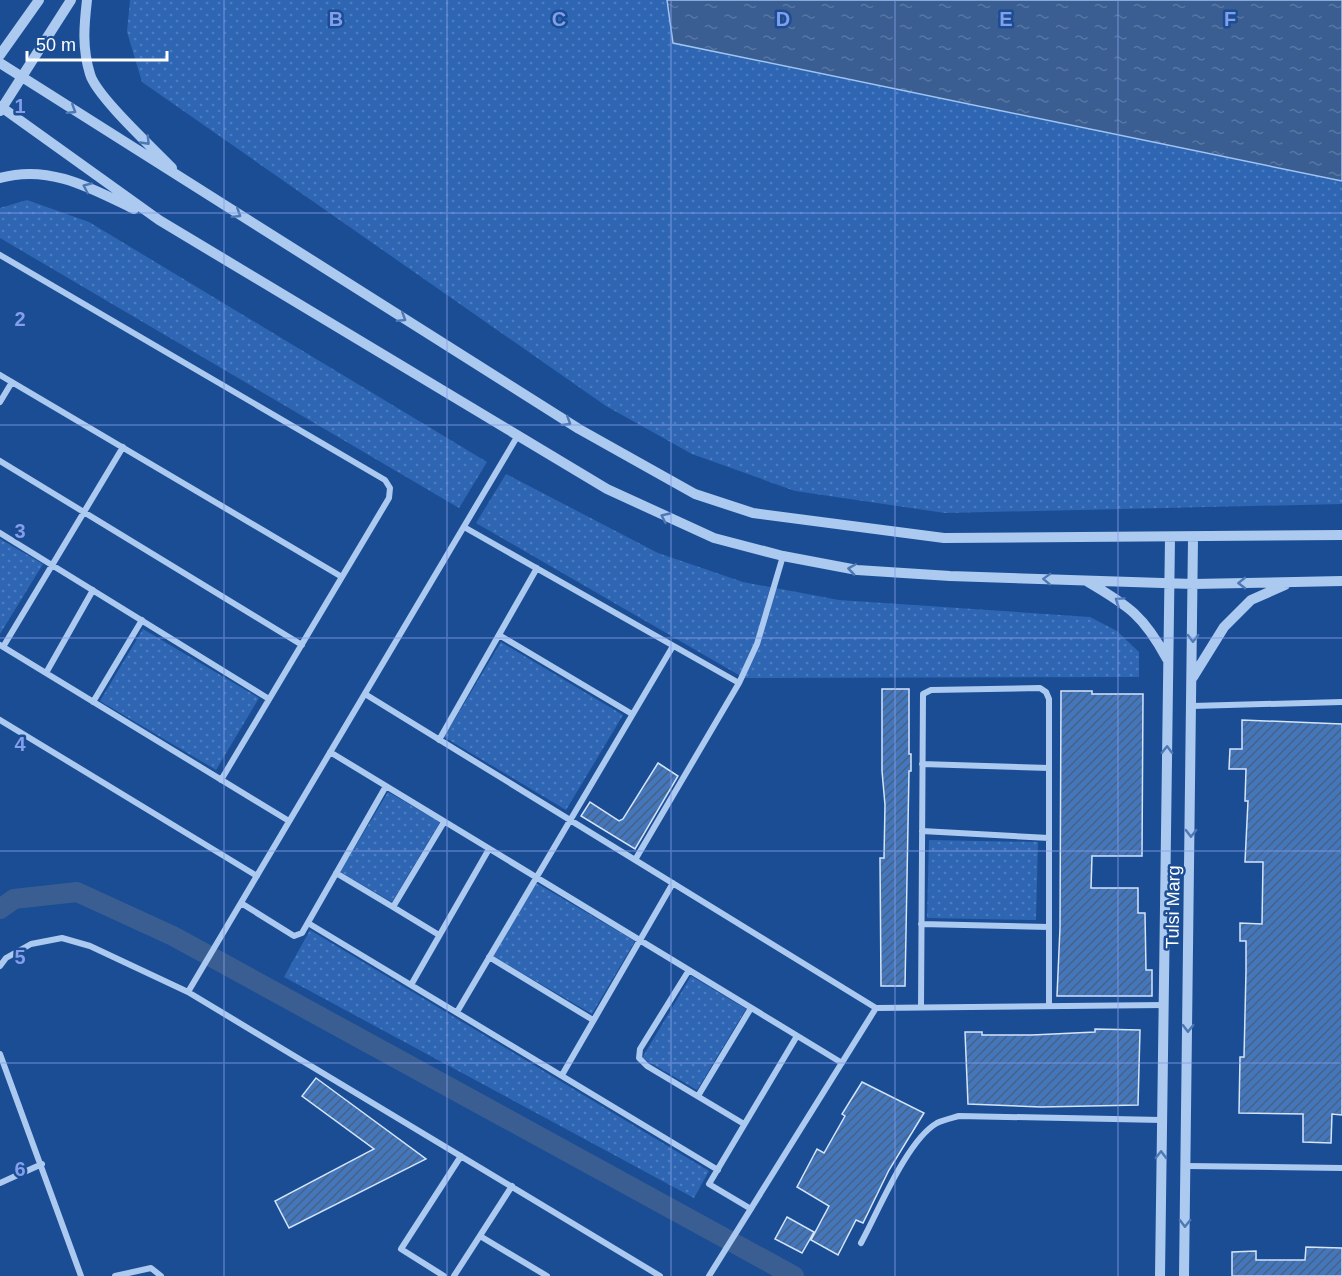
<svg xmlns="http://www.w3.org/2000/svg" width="1342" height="1276" font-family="Helvetica,sans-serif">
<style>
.grass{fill:url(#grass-dots)}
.water{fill:url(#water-ripples);stroke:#9fc4f2;stroke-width:1.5}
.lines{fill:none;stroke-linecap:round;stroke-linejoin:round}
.canal{stroke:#3a5e92;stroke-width:20}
.building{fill:url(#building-hatch);stroke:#d3e4fb;stroke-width:1.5}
.minor{stroke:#acc9f0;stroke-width:6}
.tertiary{stroke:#acc9f0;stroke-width:10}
.oneway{stroke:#4d78b4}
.grid{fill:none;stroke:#839eea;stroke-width:1.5;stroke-opacity:0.55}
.labels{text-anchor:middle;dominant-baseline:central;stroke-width:5;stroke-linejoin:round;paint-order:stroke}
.street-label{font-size:18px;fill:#fff;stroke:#1a4d94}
.grid-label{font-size:20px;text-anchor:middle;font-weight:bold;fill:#839eea;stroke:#1a4d94;stroke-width:5;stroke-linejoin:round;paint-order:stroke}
</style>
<defs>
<pattern id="grass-dots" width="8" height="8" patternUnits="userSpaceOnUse" patternTransform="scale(1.5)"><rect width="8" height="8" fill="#2e66b3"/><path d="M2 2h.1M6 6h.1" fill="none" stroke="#4d7dbe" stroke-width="1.8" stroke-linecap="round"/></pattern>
<pattern id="water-ripples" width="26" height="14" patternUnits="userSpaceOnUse" patternTransform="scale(1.5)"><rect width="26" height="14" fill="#3a5e92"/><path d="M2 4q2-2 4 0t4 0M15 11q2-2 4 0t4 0" fill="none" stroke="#5876a2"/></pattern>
<pattern id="building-hatch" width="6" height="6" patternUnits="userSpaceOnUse" patternTransform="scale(1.5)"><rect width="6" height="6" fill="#4376bb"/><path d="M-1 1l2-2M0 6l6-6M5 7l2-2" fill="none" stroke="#486184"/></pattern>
</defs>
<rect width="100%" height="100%" fill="#1a4d94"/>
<!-- grass -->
<path class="grass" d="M130,0H1342V504L945,513L795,491L692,454L606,406L142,82L127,32Z
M27,200L89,222L487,462L459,508L0,238V208Z
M506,474L658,553L743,582L839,600L1090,617L1117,631L1139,652V677L744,678L476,523Z
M0,539L43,564L0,634Z
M143,629L259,698L216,770L100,701Z
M501,642L623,715L566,810L444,737Z
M388,792L440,822L392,902L340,872Z
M929,840L1038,842L1036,920L927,918Z
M536,883L635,941L592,1014L493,956Z
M310,930L709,1171L694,1198L284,977Z
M691,976L746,1009L697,1090L642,1058Z"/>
<!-- water -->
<path class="water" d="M667,0H1342V181L673,43Z"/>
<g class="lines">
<!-- canal -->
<path class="canal" d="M0,909L14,899L77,892L173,936L794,1276"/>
</g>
<!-- building -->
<path class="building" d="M882,689H909V754H911V771H909L905,986H881L880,858H884L885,805L882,771Z
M1061,691H1092V694H1143L1142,856H1092L1091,888H1138V913H1145L1146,970H1152V996H1057L1060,928Z
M1242,720L1342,724V1115L1332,1114L1331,1143L1303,1142V1114L1239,1113L1240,1057H1244L1246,971V941H1240V923L1262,924L1263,862H1245L1248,801H1245L1246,769H1229L1230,749H1242Z
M658,763L678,776L635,849L581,816L590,802L619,821L623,819Z
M1095,1029L1140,1030L1138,1105L1041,1107L968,1104L965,1032H982V1035H1032L1095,1032Z
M316,1078L426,1159L289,1228L275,1201L374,1149L302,1096Z
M862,1082L924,1113L889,1170L863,1223L856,1220L838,1255L811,1240L829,1206L797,1187L817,1149L824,1153L845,1116L842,1114Z
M787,1217L814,1232L802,1253L775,1239Z
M1306,1247L1342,1248V1276H1232V1252L1256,1251V1260H1305Z"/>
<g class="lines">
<!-- minor -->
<path class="minor" d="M0,255L385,480L390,488L389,498L221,780
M0,375L342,577
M0,402L12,382
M0,461L302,645
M464,527L739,683L635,860
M0,533L269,699
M499,635L632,714
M0,645L289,821
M3,647L123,447
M46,673L93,590
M739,683L757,644L783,556
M365,694L876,1008L1164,1005
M93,702L142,620
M1192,706L1342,702
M0,720L257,876
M439,740L537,568
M330,752L842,1063
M922,764L1049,768
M922,831L1049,838
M336,873L393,907L444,822
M241,903L294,936L302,933L386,786
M393,907L439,935
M308,923L718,1170
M921,924L1049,927
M489,957L593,1020
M0,966L6,958L31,944L62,938L90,946L188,992L660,1276
M689,970L640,1049L639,1058L647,1066L744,1124
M411,985L489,849
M188,992L517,437
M921,1007L923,694L931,690L1040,688L1046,692L1049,699V1006
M457,1012L673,646
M0,1054L81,1276
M562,1075L673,883
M698,1096L751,1008
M1186,1166L1342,1168
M0,1183L42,1164
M751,1209L709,1184L797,1036
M480,1236L547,1276
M861,1243C878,1212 907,1140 937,1123C943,1120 952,1118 959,1116L1162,1120
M115,1276L151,1268L161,1276
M444,1276L401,1249L461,1156
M454,1276L512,1186
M709,1276L876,1008"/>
<!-- tertiary -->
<path class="tertiary" d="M87,0C84,26 82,48 90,74C96,96 154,149 172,168
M0,55L39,0
M0,63L579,429L695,494L753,513L944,538L1342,535
M0,106L159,220L607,489L714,538L783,556L857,570L950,576L1193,584L1342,581
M0,111L71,0
M0,178C49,164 91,188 134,209
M1088,582C1129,606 1144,616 1167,659
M1193,677L1224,627L1251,600L1285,585
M1160,1276L1170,538
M1184,1276L1193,538"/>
</g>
<!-- one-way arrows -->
<defs><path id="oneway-chevron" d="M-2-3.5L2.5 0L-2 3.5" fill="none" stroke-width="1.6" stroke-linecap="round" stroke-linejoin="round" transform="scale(1.5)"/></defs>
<g class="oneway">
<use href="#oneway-chevron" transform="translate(72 110) rotate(32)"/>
<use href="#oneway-chevron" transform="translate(146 141) rotate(46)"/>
<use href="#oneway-chevron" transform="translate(87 187) rotate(-156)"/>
<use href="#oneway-chevron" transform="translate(237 214) rotate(32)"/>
<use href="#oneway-chevron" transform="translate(402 318) rotate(32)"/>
<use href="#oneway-chevron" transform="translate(567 422) rotate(32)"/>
<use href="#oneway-chevron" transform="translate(665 517) rotate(-155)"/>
<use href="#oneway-chevron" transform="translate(852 569) rotate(-171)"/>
<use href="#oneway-chevron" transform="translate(1047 579) rotate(-178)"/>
<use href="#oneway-chevron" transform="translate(1242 583) rotate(179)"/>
<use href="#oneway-chevron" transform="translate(1119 601) rotate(-146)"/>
<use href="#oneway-chevron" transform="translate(1193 638) rotate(91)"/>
<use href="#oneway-chevron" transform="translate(1167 750) rotate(-89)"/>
<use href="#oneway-chevron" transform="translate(1191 833) rotate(91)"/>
<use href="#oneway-chevron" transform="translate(1188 1028) rotate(91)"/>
<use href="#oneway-chevron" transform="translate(1161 1155) rotate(-89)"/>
<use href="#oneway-chevron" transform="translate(1185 1223) rotate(91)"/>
</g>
<!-- grid -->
<path class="grid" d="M224,0V1276M447,0V1276M671,0V1276M895,0V1276M1118,0V1276M0,213H1342M0,425H1342M0,638H1342M0,851H1342M0,1063H1342"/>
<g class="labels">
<!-- street labels -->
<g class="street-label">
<text transform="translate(1173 907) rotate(-89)">Tulsi Marg</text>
</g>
</g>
<g class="grid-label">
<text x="336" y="26">B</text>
<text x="559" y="26">C</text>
<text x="783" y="26">D</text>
<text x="1006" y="26">E</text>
<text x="1230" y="26">F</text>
<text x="20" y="113">1</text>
<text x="20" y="326">2</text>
<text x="20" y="538">3</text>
<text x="20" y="751">4</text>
<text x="20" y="964">5</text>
<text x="20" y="1176">6</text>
</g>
<!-- scale -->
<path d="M27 51v9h140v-9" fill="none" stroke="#ffffff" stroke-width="3"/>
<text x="36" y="51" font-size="18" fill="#ffffff" stroke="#1a4d94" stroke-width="4.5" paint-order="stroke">50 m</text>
</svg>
